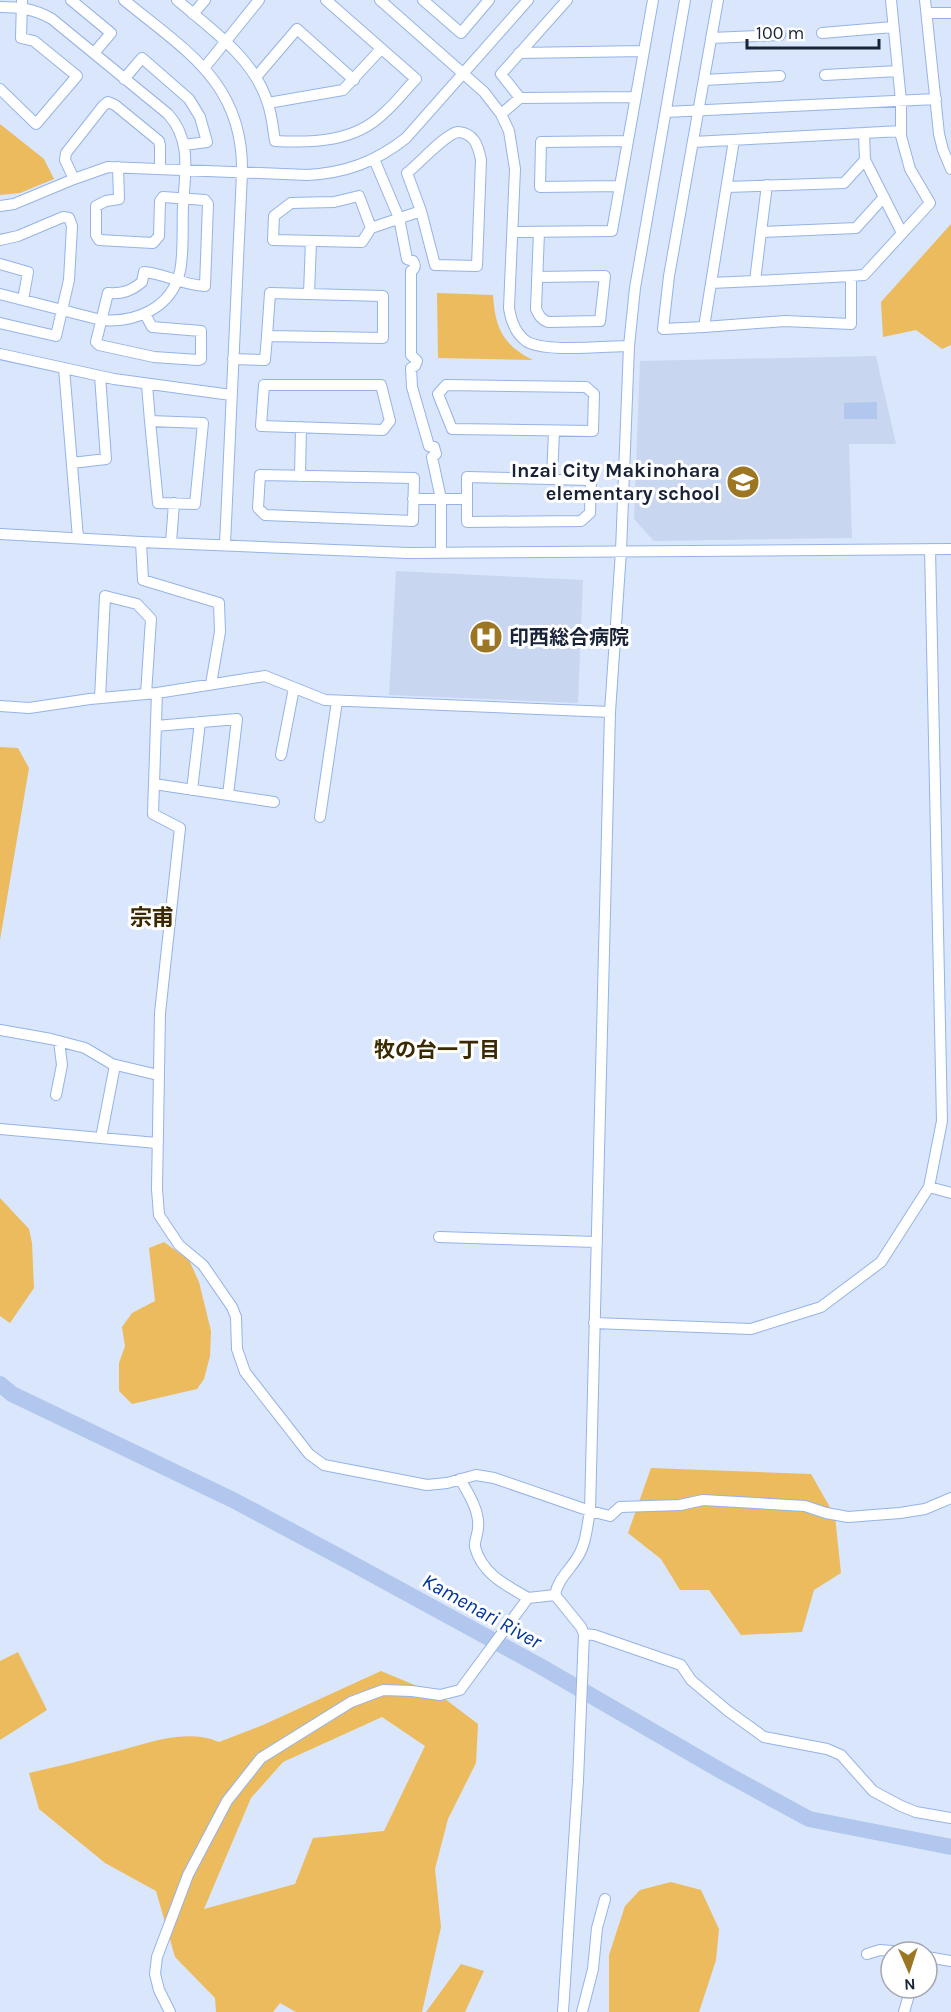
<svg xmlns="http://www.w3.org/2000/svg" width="951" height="2012" font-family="Karla,'Noto Sans JP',sans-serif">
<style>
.built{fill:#c8d6ef}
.green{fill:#ebbb5d;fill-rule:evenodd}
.water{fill:#b1c7ed}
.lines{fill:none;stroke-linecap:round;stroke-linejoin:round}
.river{stroke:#b1c7ed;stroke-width:16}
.minor-casing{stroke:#95b3e8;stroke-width:12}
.minor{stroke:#fff;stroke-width:10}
.labels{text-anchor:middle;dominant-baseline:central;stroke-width:6;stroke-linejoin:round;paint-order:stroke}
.poi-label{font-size:20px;font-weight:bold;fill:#182338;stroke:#fff;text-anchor:end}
.neighbourhood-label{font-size:21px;font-weight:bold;fill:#3b2900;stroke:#fff}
.water-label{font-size:21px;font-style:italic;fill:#01349d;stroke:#fff}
.quarter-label{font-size:22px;font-weight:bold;fill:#3b2900;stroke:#fff}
</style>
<rect width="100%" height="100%" fill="#d9e6fc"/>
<!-- built -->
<path class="built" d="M876,356L896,444H849L852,538L654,541L634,519L640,361Z
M396,571L583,580L578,703L389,695Z"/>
<!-- green -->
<path class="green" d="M0,124L44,159L54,179L20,193L0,195Z
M951,224V345L942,349L916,330L883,337L881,302Z
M437,293L493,295C495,328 503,345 533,360L438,358Z
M0,747L18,748L29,768L0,940Z
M0,1198L29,1229L32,1243L34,1288L10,1323L0,1316Z
M164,1242L189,1260L199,1282L211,1331L210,1356L204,1379L197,1389L132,1404L119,1391V1363L125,1346L122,1327L132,1313L155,1301L149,1248Z
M651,1468L811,1474L835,1516L841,1573L814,1590L802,1632L741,1635L709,1590H680L661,1559L628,1533Z
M18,1652L47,1710L0,1740V1661Z
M381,1671L441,1696L478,1724L476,1763L448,1819L435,1869L441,1927L422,2012H296L280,2003L273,2012H216L215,1998L175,1957L156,1891L105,1863L39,1809L29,1773C56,1767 83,1760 110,1753C144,1745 184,1727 219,1742L263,1725ZM382,1717L425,1746L384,1831L313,1838L295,1884L204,1909L251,1798L283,1762Z
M671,1882L701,1890L719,1929L716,1960L699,2012H609V1955L625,1906L640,1890Z
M461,1964L484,1971L465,2012H426Z"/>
<!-- water -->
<path class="water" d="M877,402V419H844V403Z"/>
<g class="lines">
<!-- river -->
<path class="river" d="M0,1384L12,1394L233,1500L344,1559L540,1666L723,1772L809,1819L951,1847"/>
<!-- minor casing -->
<g class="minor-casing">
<path id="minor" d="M71,0L111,33L94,53
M124,0C186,51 244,83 242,173L225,544
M177,0C211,29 255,59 268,104C272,116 273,129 275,141C313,143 355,142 384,113C396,103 405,90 416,79L326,0
M380,0L484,92L501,114L509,131L515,169L509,308C511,321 515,333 526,341C544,353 606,346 629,346
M423,0L461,33L489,0
M718,0L669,276L663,329L704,327L734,140
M925,0L939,134L943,150L951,169
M0,7C19,7 35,9 52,19L168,114C192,140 185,173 183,206C182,225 184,253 180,271C172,308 136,323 101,320L0,294
M927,13H951
M193,14L205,0
M822,33L893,27
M711,38L780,35
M519,53L644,51
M205,67L259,0
M825,75L898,71
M256,77L297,29L354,80
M124,79L142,58L189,99L200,117L207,142L184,145
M704,80L780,76
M0,89L36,124L77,76L34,41L21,38L22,0
M520,98L501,74L567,0
M268,103L343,90L381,49
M666,112L936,99
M501,114L520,98L636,97
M458,132C474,133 478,145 481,160L477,266L435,265L421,211L407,173C420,163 445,134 458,132Z
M864,133L901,131
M693,142L864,133L865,160L844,183L727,187
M374,159L399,218L407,259L413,261C416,265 415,269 411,271V355L417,361L415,366L411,368L412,387L429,446L434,447L436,454L432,457L441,499V553
M865,160L902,233
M118,167L119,199L106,201L96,206V235L99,240L153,243L159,236L160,201L163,197L205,200L208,204L205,286C182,285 166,274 144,272L142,282C131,291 123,294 108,293L96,342L99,345L154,357L198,360L201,359V331L152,327L145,314
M74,179L65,160L66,153L103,106L108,102L115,105L159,141L160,146V168
M620,186L540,187L541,142L628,141
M0,206L14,204L74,179L108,167L307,175C345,173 376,162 406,138L528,0
M371,228L359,196L334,202L291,203L274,216L273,240L362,242L371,228L421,211
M514,232L612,231L653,0
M761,232L767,185
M0,240L18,236L63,217L69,218L72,226L69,280L56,336L0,323
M0,264L28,272L23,300
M537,277L605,276L600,321L548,322C541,319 539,316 536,309L539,232
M755,281L851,276
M711,283L755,281L761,232L856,228L884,197
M270,293L383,296V338L267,336Z
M309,294L311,241
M704,327L785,321L851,324V276L864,275L930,203L910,169L901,136V101L891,0
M0,354L114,379L231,395
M233,359L265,360L267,336
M64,368L78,538
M147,385L150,421
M264,385H381L390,421L383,430L261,426Z
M446,385L586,387L594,394L593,431L452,429L438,394Z
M150,421L203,423L195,504L158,503Z
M72,463L106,459L100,376
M260,475L414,478L413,521L265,515L258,508Z
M300,476L301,427
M467,477L591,480L590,513L581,521L467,522Z
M552,479L554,431
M413,499H467
M0,534L141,542L408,553L951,549
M141,542L143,580L219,603L220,632L211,684
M171,543L174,503
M157,693L153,814L180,828L160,1013L157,1189L159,1215L179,1245L203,1265L232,1307L236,1317L237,1349L245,1372L309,1454L324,1465L427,1485L447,1483L476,1475L494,1478L590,1511L610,1516L620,1507L680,1505L703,1500L805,1506L826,1513L848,1517L900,1513L925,1509L951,1498
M100,698L105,596L137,604L151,619L146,694
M0,706L29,708L90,699L157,693L265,676L325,700L610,712
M156,726L237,719L228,795
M281,755L294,688
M154,784L274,802
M192,790L200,722
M320,817L337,701
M0,1030L51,1039L85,1048L112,1064L158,1075
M56,1095L62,1065L59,1041
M0,1129L157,1143
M101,1138L115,1065
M929,1187L951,1193
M439,1237L597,1242
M594,1323L751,1329L821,1307L881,1262L929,1187L942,1121L930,549
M460,1479C468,1493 480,1511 478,1528C478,1534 474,1541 475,1547C482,1574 506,1585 528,1598
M584,1634L594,1635L681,1665L691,1680L728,1711L764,1737L827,1749L841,1755L873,1791L901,1806L916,1812L951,1818
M867,1954L880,1950L904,1952
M927,1957L951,1961
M170,2012L159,1990L155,1974L157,1957L188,1875L227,1801L261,1758L351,1702L383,1690L412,1691L440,1695L460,1690L528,1598L555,1595
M563,2012L578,1780L584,1634L581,1627L555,1595C558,1579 569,1571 577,1558C586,1545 587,1526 590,1511L610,712L621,551L629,346L635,288L685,0
M582,2012L593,1969L597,1928L605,1899
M904,2012L911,1988"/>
</g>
<!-- minor -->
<use href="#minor" class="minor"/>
</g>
<!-- icons -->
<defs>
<g id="school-disc" transform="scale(1.725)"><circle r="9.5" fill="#9d7623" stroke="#fff"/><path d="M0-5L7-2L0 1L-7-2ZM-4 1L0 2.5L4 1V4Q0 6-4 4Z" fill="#fff"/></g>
<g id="hospital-disc" transform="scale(1.725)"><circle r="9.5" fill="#9d7623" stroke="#fff"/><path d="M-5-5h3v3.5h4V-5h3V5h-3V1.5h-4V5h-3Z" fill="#fff"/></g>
</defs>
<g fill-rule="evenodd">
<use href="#school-disc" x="743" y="482"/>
<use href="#hospital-disc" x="486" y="637"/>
</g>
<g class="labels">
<!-- poi labels -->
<g class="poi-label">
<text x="720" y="470">Inzai City Makinohara<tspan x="720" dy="23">elementary school</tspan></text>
<text x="509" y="637" text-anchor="start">印西総合病院</text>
</g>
<!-- neighbourhood labels -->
<g class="neighbourhood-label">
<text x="437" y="1050">牧の台一丁目</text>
</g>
<!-- water labels -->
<g class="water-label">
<text transform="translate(482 1611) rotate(29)">Kamenari River</text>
</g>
<!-- quarter labels -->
<g class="quarter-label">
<text x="152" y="918">宗甫</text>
</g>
</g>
<!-- north arrow -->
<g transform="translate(909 1970) rotate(177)"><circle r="28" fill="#ffffff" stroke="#a3a7af" stroke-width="1.5"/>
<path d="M0-4.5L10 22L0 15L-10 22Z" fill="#9d7623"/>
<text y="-9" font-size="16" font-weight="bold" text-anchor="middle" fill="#182338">N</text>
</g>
<!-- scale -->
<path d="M747 39v9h132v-9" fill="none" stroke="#182338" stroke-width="3"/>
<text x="756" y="39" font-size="18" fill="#182338" stroke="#ffffff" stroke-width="4.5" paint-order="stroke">100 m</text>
</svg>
